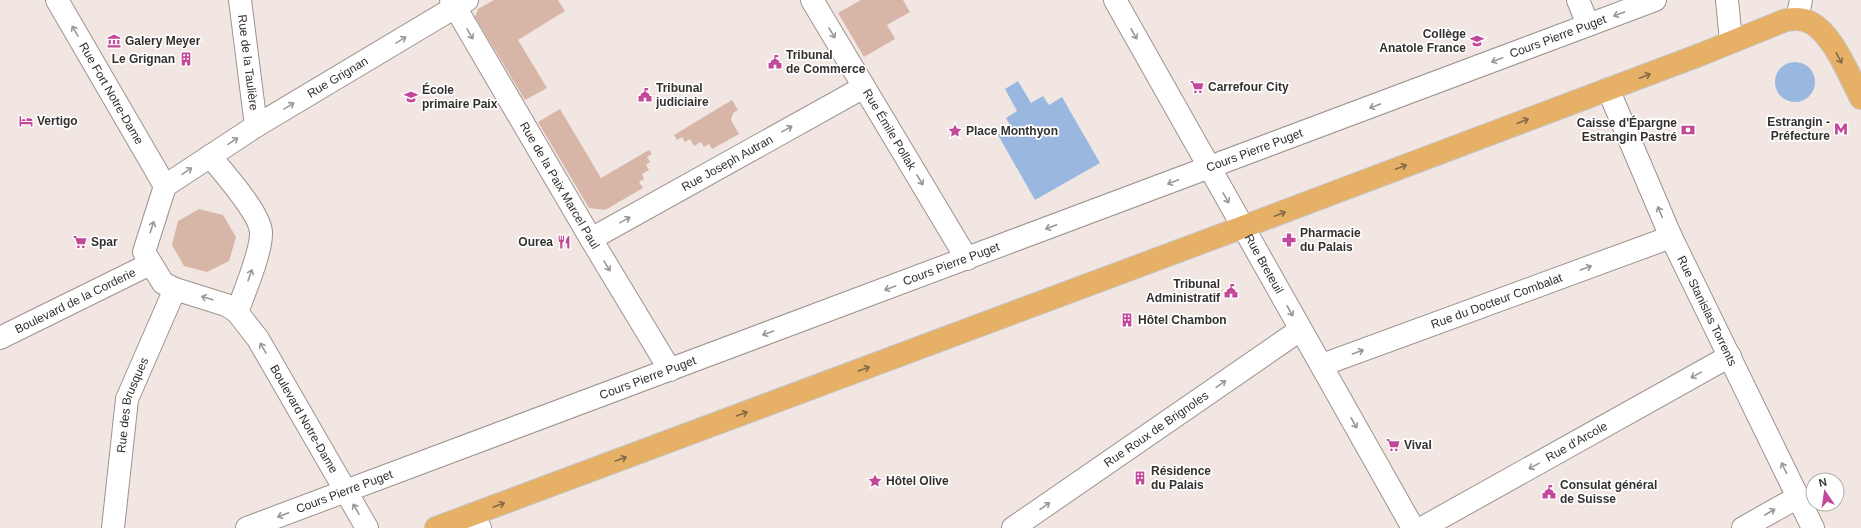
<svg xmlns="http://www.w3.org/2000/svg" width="1861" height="528" font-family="Arial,sans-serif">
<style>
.green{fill:#d7b6a8}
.water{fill:#9ab8df}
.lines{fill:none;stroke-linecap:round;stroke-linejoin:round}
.minor-casing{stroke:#9d938f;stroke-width:24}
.major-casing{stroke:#c6c5c4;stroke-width:24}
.minor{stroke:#fff;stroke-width:22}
.major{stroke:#e6b067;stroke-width:22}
.oneway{stroke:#9a9896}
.oneway2{stroke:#846a48}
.labels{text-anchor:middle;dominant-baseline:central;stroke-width:3.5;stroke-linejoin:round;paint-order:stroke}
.poi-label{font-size:12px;font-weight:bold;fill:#34302e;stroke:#fff;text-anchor:start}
.street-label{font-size:12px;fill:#34302e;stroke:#fff}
</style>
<rect width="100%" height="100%" fill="#f1e6e2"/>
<!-- green -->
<path class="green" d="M494,0H558L565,11L518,40L547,88L525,100L475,17L478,9Z
M861,0H903L910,12L887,25L895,39L864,57L838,13Z
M732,100L738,110L733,113L731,120L739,134L712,149L709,144L704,147L701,142L694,146L690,139L685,142L682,137L677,140L674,135Z
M560,109L601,178L649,150L652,154L647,157L650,162L646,165L649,170L642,174L644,179L639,182L643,188L605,210L589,208L538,122Z
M199,209L223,215L236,237L229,261L207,272L184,266L172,245L178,221Z"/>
<!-- water -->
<path class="water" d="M1775 82a20 20 0 1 1 40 0a20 20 0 1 1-40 0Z
M1018,81L1031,103L1043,96L1049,105L1062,97L1100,163L1035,200L998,135L1011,127L1006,118L1017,111L1005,89Z"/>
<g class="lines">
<!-- minor casing -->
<g class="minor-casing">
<g id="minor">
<path id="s1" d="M57,0L165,186"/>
<path id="s2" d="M240,0L256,126"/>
<path id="s3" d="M451,0L591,239L670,370"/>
<path id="s4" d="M812,0L967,259"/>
<path id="s5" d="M1115,0L1413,528"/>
<path d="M1578,0L1588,25"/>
<path d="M1727,0L1731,41"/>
<path d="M1797,19L1801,0"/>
<path id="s6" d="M1608,89L1671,237L1813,528"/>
<path d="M210,156C223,172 260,213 261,232C262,251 244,293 237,312"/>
<path id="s7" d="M591,239L864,87"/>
<path id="s8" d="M0,338L150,264"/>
<path id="s9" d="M1322,365L1671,237"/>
<path d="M471,515L480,528"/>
<path id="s10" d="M113,528L127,399L175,289"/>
<path id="s11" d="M247,528L1655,0"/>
<path id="s12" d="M367,528L258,339L237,312L226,305L175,289L163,283L144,252L165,186L256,126L467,0"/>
<path id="s13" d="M1013,528L1300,330"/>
<path id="s14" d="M1422,528L1730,356"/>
<path d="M1743,528L1798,497"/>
</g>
</g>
<!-- major casing -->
<g class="major-casing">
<path id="major" d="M436,528L1243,227L1702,54L1786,20C1792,19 1798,18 1804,20C1831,27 1849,76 1861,98"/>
</g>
<!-- minor -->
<use href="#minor" class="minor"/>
<!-- major -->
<use href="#major" class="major"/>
</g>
<!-- one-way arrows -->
<defs><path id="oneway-shaft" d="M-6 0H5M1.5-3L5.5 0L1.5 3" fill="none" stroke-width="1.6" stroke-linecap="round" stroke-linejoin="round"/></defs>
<g class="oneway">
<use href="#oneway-shaft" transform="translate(1619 14) rotate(160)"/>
<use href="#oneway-shaft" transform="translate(75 31) rotate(-120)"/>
<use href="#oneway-shaft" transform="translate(832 33) rotate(59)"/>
<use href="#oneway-shaft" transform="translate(470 34) rotate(60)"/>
<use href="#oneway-shaft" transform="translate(1134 34) rotate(61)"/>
<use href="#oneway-shaft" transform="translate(401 40) rotate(-31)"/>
<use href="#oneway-shaft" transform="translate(1497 60) rotate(159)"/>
<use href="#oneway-shaft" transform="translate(289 106) rotate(-31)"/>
<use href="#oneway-shaft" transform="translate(1375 106) rotate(160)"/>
<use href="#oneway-shaft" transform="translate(787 129) rotate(-29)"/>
<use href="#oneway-shaft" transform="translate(233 141) rotate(-34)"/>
<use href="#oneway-shaft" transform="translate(187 171) rotate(-34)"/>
<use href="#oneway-shaft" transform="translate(920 180) rotate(59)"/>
<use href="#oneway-shaft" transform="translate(1173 182) rotate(159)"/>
<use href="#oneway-shaft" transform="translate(1226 198) rotate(60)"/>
<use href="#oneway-shaft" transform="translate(1660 212) rotate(-113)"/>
<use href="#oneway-shaft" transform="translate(625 220) rotate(-29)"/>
<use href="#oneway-shaft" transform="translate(152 227) rotate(-72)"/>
<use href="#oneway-shaft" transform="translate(1051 227) rotate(159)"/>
<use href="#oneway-shaft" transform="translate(607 266) rotate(59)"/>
<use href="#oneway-shaft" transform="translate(1586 268) rotate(-20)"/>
<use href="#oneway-shaft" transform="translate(250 275) rotate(-71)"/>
<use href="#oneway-shaft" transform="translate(890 288) rotate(160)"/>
<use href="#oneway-shaft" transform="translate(207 298) rotate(-163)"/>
<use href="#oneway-shaft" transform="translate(1290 311) rotate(61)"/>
<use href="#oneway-shaft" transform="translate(768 333) rotate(160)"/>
<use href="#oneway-shaft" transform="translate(263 348) rotate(-120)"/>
<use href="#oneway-shaft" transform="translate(1358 352) rotate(-20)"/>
<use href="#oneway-shaft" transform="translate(1696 375) rotate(151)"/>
<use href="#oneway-shaft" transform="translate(1221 384) rotate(-35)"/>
<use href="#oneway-shaft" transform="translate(1354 423) rotate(61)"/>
<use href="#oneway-shaft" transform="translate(1534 466) rotate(151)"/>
<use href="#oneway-shaft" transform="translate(1784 468) rotate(-116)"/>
<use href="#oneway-shaft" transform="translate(1045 506) rotate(-35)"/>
<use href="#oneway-shaft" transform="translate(356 509) rotate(-120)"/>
<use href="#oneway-shaft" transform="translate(1770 512) rotate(-30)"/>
<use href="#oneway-shaft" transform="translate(283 515) rotate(159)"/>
</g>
<g class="oneway2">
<use href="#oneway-shaft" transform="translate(1839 58) rotate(62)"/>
<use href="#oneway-shaft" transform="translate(1645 76) rotate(-21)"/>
<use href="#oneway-shaft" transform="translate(1523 121) rotate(-21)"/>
<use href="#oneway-shaft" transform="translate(1401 167) rotate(-21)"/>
<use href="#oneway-shaft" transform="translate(1280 214) rotate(-21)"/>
<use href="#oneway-shaft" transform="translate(864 369) rotate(-20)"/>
<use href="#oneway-shaft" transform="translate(742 414) rotate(-20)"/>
<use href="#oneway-shaft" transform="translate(621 459) rotate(-20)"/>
<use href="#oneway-shaft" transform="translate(499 505) rotate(-20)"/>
</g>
<!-- icons -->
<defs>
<g id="museum-bare" transform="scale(1.08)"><path d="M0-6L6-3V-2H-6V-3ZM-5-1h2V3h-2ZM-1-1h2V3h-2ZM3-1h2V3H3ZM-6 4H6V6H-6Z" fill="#c4489a" stroke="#fff" stroke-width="2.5" paint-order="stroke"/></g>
<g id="school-bare" transform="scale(1.08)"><path d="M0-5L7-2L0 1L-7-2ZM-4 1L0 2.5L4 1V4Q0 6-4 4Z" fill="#c4489a" stroke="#fff" stroke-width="2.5" paint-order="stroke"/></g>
<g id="building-bare" transform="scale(1.08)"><path d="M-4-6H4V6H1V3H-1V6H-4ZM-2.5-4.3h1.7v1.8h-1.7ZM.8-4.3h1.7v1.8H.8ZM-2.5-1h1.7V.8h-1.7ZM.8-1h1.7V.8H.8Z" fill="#c4489a" stroke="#fff" stroke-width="2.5" paint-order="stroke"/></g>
<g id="civic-bare" transform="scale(1.08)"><path d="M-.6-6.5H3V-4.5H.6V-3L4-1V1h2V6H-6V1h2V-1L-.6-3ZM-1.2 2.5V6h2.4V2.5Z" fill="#c4489a" stroke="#fff" stroke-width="2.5" paint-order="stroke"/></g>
<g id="supermarket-bare" transform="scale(1.08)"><path d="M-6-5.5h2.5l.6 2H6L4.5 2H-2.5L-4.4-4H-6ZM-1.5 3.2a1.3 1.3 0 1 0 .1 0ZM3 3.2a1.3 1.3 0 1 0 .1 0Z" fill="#c4489a" stroke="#fff" stroke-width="2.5" paint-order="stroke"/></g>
<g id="hotel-bare" transform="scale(1.08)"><path d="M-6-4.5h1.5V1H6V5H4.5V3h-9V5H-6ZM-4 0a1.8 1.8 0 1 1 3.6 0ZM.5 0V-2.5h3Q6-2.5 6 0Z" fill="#c4489a" stroke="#fff" stroke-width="2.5" paint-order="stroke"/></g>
<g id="metro-bare" transform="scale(1.08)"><path d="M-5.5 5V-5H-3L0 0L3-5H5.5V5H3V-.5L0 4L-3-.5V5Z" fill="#c4489a" stroke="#fff" stroke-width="2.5" paint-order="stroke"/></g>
<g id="bank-bare" transform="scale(1.08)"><path d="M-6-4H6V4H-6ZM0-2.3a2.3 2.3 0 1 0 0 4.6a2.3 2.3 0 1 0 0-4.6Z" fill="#c4489a" stroke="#fff" stroke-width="2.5" paint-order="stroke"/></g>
<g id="sight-bare" transform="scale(1.08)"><path d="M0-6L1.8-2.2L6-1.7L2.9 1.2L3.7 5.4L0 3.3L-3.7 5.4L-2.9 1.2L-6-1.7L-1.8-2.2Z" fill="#c4489a" stroke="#fff" stroke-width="2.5" paint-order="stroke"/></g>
<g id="pharmacy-bare" transform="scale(1.08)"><path d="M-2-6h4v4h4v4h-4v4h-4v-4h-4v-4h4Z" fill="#c4489a" stroke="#fff" stroke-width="2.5" paint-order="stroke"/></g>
<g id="restaurant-bare" transform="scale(1.08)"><path d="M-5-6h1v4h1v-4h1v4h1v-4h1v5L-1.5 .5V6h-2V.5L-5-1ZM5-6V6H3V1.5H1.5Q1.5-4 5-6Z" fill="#c4489a" stroke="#fff" stroke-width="2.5" paint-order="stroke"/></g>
</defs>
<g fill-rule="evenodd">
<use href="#museum-bare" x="114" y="41"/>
<use href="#school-bare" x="1477" y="41"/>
<use href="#building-bare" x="186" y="59"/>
<use href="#civic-bare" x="775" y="62"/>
<use href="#supermarket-bare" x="1197" y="87"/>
<use href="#civic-bare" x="645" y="95"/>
<use href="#school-bare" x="411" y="97"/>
<use href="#hotel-bare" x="26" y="121"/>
<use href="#metro-bare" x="1841" y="129"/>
<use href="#bank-bare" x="1688" y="130"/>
<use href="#sight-bare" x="955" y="131"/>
<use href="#pharmacy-bare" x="1289" y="240"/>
<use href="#supermarket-bare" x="80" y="242"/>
<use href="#restaurant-bare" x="564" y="242"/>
<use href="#civic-bare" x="1231" y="291"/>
<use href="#building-bare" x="1127" y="320"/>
<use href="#supermarket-bare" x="1393" y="445"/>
<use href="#building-bare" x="1140" y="478"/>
<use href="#sight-bare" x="875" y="481"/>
<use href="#civic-bare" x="1549" y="492"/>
</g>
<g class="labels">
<!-- poi labels -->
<g class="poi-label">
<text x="1466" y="34" text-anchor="end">Collège<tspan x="1466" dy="14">Anatole France</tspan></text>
<text x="125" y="41">Galery Meyer</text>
<text x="786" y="55">Tribunal<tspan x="786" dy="14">de Commerce</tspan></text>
<text x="175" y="59" text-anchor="end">Le Grignan</text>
<text x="1208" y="87">Carrefour City</text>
<text x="656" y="88">Tribunal<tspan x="656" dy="14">judiciaire</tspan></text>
<text x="422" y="90">École<tspan x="422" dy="14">primaire Paix</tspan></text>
<text x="37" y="121">Vertigo</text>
<text x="1830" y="122" text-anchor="end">Estrangin -<tspan x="1830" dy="14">Préfecture</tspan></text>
<text x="1677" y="123" text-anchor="end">Caisse d'Épargne<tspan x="1677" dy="14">Estrangin Pastré</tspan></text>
<text x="966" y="131">Place Monthyon</text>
<text x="1300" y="233">Pharmacie<tspan x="1300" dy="14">du Palais</tspan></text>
<text x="91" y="242">Spar</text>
<text x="553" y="242" text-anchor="end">Ourea</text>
<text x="1220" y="284" text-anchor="end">Tribunal<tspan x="1220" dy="14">Administratif</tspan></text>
<text x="1138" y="320">Hôtel Chambon</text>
<text x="1404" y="445">Vival</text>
<text x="1151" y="471">Résidence<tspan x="1151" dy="14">du Palais</tspan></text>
<text x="886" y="481">Hôtel Olive</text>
<text x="1560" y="485">Consulat général<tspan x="1560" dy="14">de Suisse</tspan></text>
</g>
<!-- street labels -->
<g class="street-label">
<text stroke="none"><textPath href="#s11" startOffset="1400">Cours Pierre Puget</textPath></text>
<text stroke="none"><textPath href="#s2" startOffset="63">Rue de la Taulière</textPath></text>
<text stroke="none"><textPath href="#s12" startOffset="642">Rue Grignan</textPath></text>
<text stroke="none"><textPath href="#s1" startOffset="108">Rue Fort Notre-Dame</textPath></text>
<text stroke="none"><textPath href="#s4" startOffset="151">Rue Émile Pollak</textPath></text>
<text stroke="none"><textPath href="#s11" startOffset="1076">Cours Pierre Puget</textPath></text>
<text stroke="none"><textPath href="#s7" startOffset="156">Rue Joseph Autran</textPath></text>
<text stroke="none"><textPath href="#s3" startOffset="215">Rue de la Paix Marcel Paul</textPath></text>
<text stroke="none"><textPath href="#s5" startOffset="303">Rue Breteuil</textPath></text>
<text stroke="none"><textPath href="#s11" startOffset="752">Cours Pierre Puget</textPath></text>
<text stroke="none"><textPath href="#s8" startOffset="84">Boulevard de la Corderie</textPath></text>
<text stroke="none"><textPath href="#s9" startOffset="186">Rue du Docteur Combalat</textPath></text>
<text stroke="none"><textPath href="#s6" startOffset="243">Rue Stanislas Torrents</textPath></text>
<text stroke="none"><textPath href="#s11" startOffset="428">Cours Pierre Puget</textPath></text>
<text stroke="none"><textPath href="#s10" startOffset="125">Rue des Brusques</textPath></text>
<text transform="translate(304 419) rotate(60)">Boulevard Notre-Dame</text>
<text stroke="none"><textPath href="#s13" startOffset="174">Rue Roux de Brignoles</textPath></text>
<text stroke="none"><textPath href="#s14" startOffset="177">Rue d'Arcole</textPath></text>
<text stroke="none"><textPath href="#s11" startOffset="104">Cours Pierre Puget</textPath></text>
</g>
</g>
<!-- north arrow -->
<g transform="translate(1825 492) rotate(347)"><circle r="19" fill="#ffffff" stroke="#aeacab"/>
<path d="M0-3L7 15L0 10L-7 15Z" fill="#c4489a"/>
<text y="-6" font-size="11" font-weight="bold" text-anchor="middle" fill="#34302e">N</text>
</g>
</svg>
